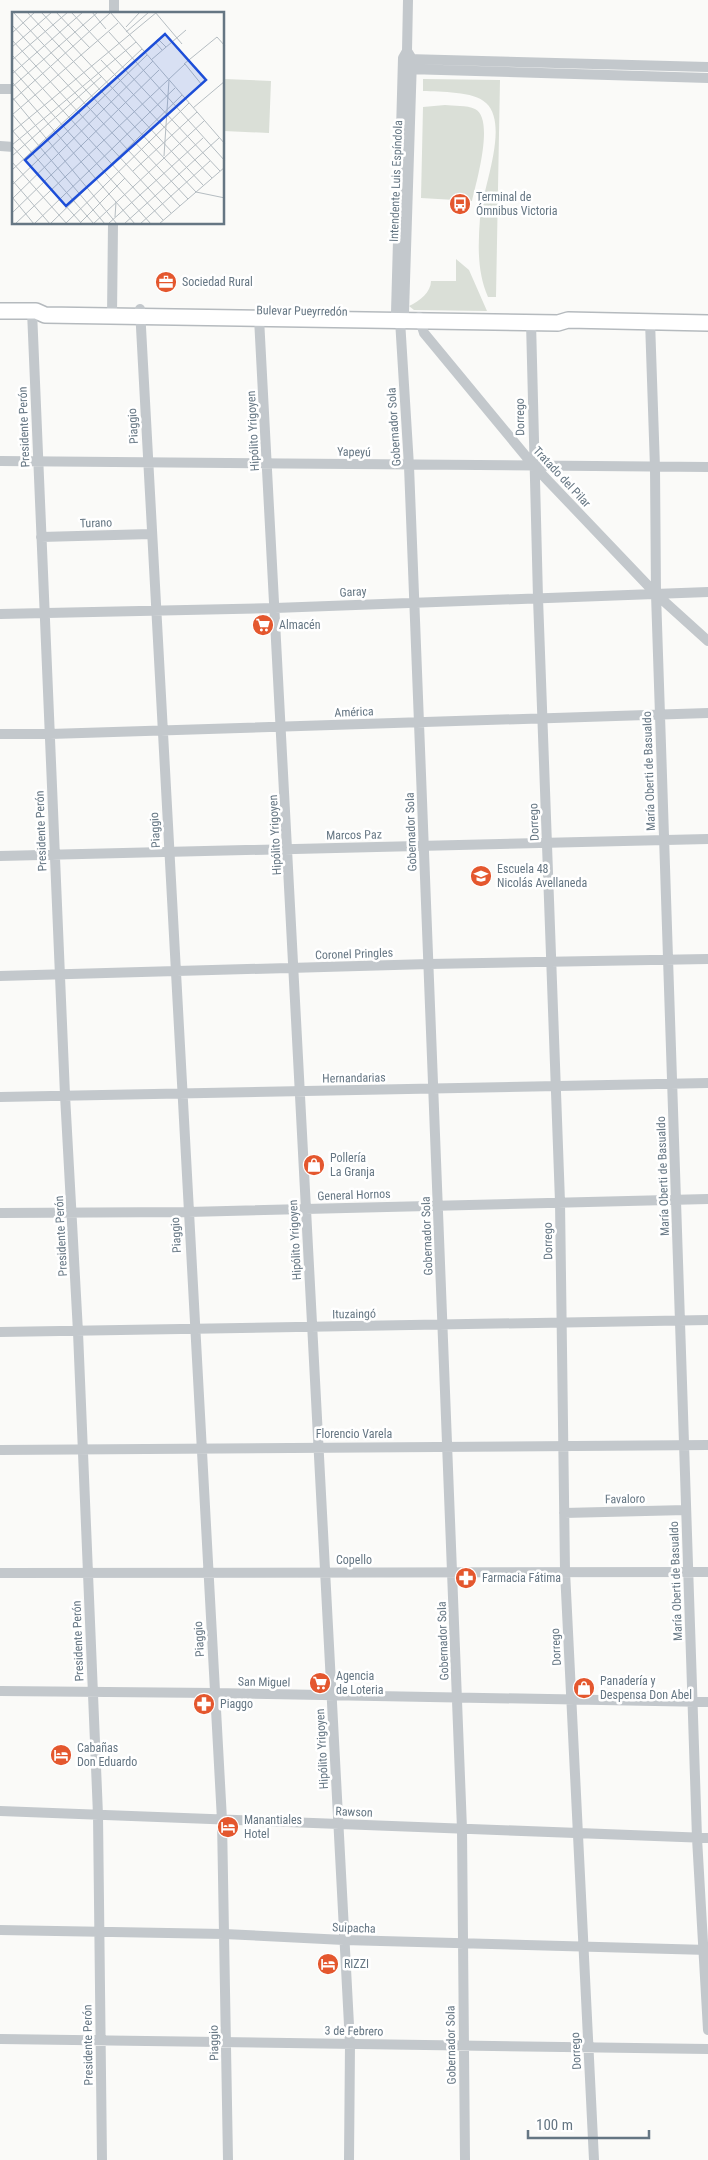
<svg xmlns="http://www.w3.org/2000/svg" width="708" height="2160" font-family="'Roboto Condensed',sans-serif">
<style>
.green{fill:#dadfd7}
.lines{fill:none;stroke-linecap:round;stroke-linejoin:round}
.primary-casing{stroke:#b5babe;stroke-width:18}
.minor{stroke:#c3c8cc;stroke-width:10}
.primary{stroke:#fff;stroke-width:15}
.labels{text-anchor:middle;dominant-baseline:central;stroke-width:5;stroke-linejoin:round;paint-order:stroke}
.street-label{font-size:12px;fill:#657683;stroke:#fff}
.poi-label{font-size:12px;fill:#657683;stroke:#fff;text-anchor:start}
.inset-road{fill:none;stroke:#b5bdc2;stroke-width:1}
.view{fill:#1d4ed8;fill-opacity:0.15;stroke:#1d4ed8;stroke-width:2.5}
.inset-edge{fill:none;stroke:#657683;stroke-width:2.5}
</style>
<rect width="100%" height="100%" fill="#fafaf8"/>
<!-- green -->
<path class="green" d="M224,79L271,81L269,133L224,131Z
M423,79L500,80L496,297H488C477,272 478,245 480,218C482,190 510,125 486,103C474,91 440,92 423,91Z
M445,105C453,106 467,105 475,109C495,119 476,183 472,201L421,198L423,107Z
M456,259L469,270L487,311L414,310L409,306C420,301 431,292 431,281H456Z"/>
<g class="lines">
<!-- primary casing -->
<g class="primary-casing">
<path id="primary" d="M0,311H36L45,315L558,323L568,320L708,323"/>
</g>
<!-- minor -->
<path class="minor" d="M114,14V0
M407,51L412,59L404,313L400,320L409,466L462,1829L465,2160
M407,59L708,67
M407,69L708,78
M0,89H14
M0,146L14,147
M140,309L222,1820L228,2160
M32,311L65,1095L78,1332L98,1815L102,2160
M112,316L113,224
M419,317L424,333L534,466L656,594L708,641
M259,318L350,2044L349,2160
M400,320L396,313L403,58L407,51L408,0
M650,321L655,468L656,594L697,1838L708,2030
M531,322L538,598L560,1202L565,1571L594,2160
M0,461L708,467
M41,537L151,534
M0,614L275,608L708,592
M0,734H50L708,713
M0,856L708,839
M0,976L429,964L708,959
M0,1097L708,1083
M0,1213L188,1212L708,1199
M0,1332L708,1320
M0,1450L708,1445
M564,1513L686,1510
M0,1573L708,1572
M0,1691L214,1693L708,1702
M0,1811L708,1838
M0,1930L224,1934L344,1940L708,1950
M0,2039L708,2049"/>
<!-- primary -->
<use href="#primary" class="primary"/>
</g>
<!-- icons -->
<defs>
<g id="bus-disc" transform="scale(1.125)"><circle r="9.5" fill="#e4572e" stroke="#fff"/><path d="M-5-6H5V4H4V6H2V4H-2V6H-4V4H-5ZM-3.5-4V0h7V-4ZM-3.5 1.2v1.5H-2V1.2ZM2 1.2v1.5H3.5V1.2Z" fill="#fff"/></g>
<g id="office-disc" transform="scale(1.125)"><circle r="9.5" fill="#e4572e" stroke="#fff"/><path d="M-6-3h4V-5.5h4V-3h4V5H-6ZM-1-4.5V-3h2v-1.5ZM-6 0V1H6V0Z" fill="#fff"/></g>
<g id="supermarket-disc" transform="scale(1.125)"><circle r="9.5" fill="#e4572e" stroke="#fff"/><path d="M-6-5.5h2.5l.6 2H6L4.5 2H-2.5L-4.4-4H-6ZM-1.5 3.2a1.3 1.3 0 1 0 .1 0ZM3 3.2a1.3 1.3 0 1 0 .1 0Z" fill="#fff"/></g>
<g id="school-disc" transform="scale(1.125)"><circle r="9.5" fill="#e4572e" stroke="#fff"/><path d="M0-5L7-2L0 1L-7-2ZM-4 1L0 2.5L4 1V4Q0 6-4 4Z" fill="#fff"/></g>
<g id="shop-disc" transform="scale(1.125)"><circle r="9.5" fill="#e4572e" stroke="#fff"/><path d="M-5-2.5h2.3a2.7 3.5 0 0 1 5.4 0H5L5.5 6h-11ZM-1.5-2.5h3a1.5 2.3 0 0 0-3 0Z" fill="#fff"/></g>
<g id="pharmacy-disc" transform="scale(1.125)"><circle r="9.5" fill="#e4572e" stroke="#fff"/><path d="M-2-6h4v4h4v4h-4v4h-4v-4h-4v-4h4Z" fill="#fff"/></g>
<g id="hotel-disc" transform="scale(1.125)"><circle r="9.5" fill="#e4572e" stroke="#fff"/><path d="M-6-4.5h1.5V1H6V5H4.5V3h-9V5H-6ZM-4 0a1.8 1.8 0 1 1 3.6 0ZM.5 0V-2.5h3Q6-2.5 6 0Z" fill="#fff"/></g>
</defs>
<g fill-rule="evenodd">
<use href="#bus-disc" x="460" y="204"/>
<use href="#office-disc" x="166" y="282"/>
<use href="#supermarket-disc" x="263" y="625"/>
<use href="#school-disc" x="481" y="876"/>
<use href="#shop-disc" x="314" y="1165"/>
<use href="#pharmacy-disc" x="466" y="1578"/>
<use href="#supermarket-disc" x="320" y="1683"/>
<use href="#shop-disc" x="584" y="1688"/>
<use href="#pharmacy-disc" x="204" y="1704"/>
<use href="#hotel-disc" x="61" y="1755"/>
<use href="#hotel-disc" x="228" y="1827"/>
<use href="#hotel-disc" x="328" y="1964"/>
</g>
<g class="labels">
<!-- street labels -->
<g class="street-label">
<text transform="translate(396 181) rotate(-88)">Intendente Luis Espíndola</text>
<text transform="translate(302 311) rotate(1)">Bulevar Pueyrredón</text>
<text transform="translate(520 417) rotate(-91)">Dorrego</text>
<text transform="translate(133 426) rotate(-93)">Piaggio</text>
<text transform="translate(24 427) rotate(-92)">Presidente Perón</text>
<text transform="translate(394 427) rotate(-94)">Gobernador Sola</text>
<text transform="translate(253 431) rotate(-93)">Hipólito Yrigoyen</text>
<text transform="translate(354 452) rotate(1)">Yapeyú</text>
<text transform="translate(562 477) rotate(47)">Tratado del Pilar</text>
<text transform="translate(96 523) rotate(-2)">Turano</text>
<text transform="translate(353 592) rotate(-3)">Garay</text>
<text transform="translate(354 712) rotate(-2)">América</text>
<text transform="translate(649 771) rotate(-92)">María Oberti de Basualdo</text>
<text transform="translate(534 822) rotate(-92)">Dorrego</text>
<text transform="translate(155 830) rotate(-93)">Piaggio</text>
<text transform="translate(41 831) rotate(-92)">Presidente Perón</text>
<text transform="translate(411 832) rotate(-92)">Gobernador Sola</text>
<text transform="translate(275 835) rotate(-93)">Hipólito Yrigoyen</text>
<text transform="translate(354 835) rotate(-1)">Marcos Paz</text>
<text transform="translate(354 954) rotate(-2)">Coronel Pringles</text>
<text transform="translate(354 1078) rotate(-1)">Hernandarias</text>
<text transform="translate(663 1176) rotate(-92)">María Oberti de Basualdo</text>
<text transform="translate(354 1195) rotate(-2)">General Hornos</text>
<text transform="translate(176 1235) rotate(-93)">Piaggio</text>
<text transform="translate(61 1236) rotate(-93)">Presidente Perón</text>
<text transform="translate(427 1236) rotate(-92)">Gobernador Sola</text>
<text transform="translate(295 1240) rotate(-93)">Hipólito Yrigoyen</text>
<text transform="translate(548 1241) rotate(-91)">Dorrego</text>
<text transform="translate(354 1314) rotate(-1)">Ituzaingó</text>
<text x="354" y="1434">Florencio Varela</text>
<text transform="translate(625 1499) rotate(-1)">Favaloro</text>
<text x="354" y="1560">Copello</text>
<text transform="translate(676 1581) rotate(-92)">María Oberti de Basualdo</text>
<text transform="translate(199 1639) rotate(-93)">Piaggio</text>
<text transform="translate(78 1641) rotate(-92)">Presidente Perón</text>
<text transform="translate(443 1641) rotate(-92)">Gobernador Sola</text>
<text transform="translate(556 1647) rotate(-93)">Dorrego</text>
<text transform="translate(264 1682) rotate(1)">San Miguel</text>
<text transform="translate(322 1749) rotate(-93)">Hipólito Yrigoyen</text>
<text transform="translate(354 1812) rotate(2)">Rawson</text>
<text transform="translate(354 1928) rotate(2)">Suipacha</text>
<text transform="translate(354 2031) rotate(1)">3 de Febrero</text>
<text transform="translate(214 2043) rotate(-91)">Piaggio</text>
<text transform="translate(88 2045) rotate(-91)">Presidente Perón</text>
<text transform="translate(451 2045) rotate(-91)">Gobernador Sola</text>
<text transform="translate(576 2051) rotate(-93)">Dorrego</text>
</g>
<!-- poi labels -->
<g class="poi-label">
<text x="476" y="197">Terminal de<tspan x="476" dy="14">Ómnibus Victoria</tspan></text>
<text x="182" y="282">Sociedad Rural</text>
<text x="279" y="625">Almacén</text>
<text x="497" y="869">Escuela 48<tspan x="497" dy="14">Nicolás Avellaneda</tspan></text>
<text x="330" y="1158">Pollería<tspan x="330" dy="14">La Granja</tspan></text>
<text x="482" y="1578">Farmacia Fátima</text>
<text x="336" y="1676">Agencia<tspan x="336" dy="14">de Loteria</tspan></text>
<text x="600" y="1681">Panadería y<tspan x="600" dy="14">Despensa Don Abel</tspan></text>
<text x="220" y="1704">Piaggo</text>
<text x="77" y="1748">Cabañas<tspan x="77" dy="14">Don Eduardo</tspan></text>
<text x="244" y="1820">Manantiales<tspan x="244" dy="14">Hotel</tspan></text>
<text x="344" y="1964">RIZZI</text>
</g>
</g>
<!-- overview -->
<g transform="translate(12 12)">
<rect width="212" height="212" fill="#fafaf8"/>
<path class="inset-road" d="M1,0L176,187M15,0L184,180L213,186M29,0L191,173M44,0L78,36M59,0L208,159M80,0L94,17M98,0L213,132M143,0L170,32M0,13L168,194M114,15L128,0M97,20L213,149M114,20L137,0M0,21L23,0M0,28L159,201M0,35L40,0M150,38L143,30L146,27L154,35M0,43L151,208M0,48L56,0M89,48L200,166M139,48L174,18M172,52L205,25L213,34M173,52L190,73M0,57L139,212M0,62L71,0M0,70L123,212M0,75L86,0M0,85L105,212M0,89L98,1M181,96L213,69M0,102L93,212M0,103L106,11M0,118L82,212M0,120L145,0M0,133L124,30M0,134L70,212M0,144L90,64M152,144L157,68M0,150L55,212M0,158L130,37M121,159L185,100M0,168L38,212M0,173L135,43M0,185L22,212M0,187L141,49M0,201L147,58M103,205L104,190M68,211L113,166M3,212L173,52M22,212L163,76M38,212L170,83M53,212L177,91M81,212L192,109M96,212L191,126M112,212L207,126M128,212L198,149M147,212L213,155"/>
<path class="view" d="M153,22L194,68L54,194L13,148Z"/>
<rect width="212" height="212" class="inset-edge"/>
</g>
<!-- scale -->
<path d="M528 2130v8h121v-8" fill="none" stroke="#657683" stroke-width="2.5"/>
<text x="536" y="2130" font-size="15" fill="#657683" stroke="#ffffff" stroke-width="4" paint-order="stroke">100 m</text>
</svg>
